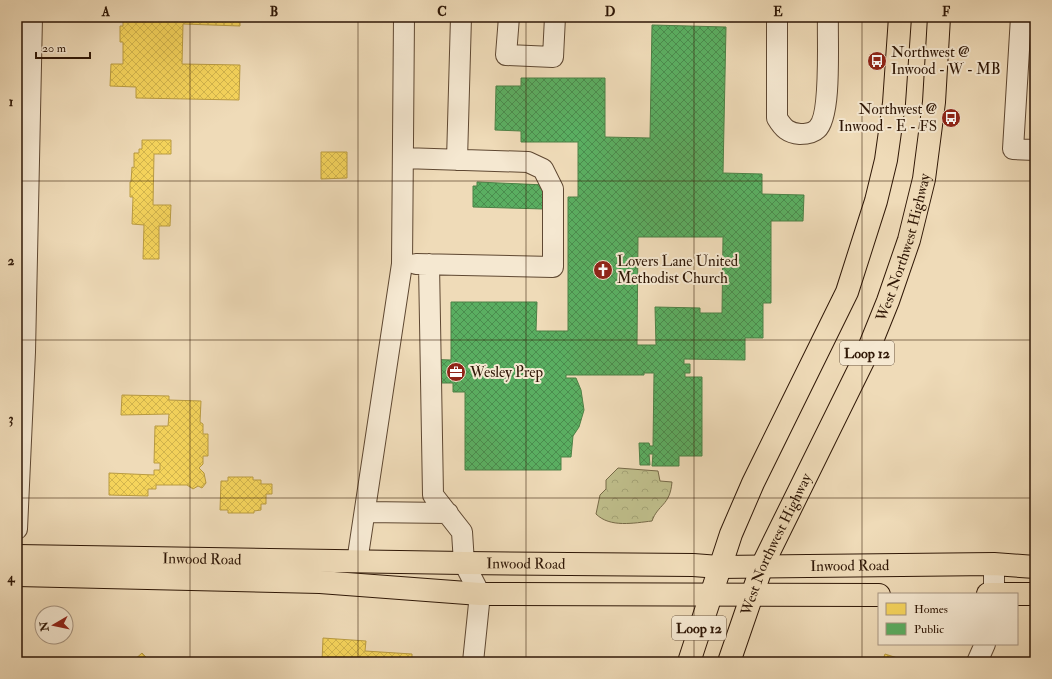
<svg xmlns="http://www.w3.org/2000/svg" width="1052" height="679" font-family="'IM FELL Double Pica',serif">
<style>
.forest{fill:url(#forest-crowns);stroke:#776a48}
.homes{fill:url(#homes-cross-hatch);stroke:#ba9c42}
.public{fill:url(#public-cross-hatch);stroke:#4d8146;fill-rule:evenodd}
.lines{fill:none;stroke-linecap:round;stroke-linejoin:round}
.minor-casing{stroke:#5f4832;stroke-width:22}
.major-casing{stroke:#2f1706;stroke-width:24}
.minor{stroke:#f5e8d1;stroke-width:20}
.major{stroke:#efdbb8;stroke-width:22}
.grid{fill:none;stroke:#2f1706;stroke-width:1;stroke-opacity:0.55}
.labels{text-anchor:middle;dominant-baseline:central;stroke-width:4;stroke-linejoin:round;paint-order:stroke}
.shield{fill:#f5e8d1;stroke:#6a5643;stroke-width:1}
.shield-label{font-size:14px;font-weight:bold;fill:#2f1706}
.poi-label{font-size:15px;fill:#2f1706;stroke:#f5e8d1;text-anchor:start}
.street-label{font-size:15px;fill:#2f1706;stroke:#f5e8d1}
.neatline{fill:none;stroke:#2f1706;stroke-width:1.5}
.grid-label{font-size:13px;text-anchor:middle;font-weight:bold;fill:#2f1706}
</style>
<defs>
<pattern id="forest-crowns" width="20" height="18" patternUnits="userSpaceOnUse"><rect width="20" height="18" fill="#bfbe8b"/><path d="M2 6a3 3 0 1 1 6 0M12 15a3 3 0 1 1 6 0" fill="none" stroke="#a4a376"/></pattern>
<pattern id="homes-cross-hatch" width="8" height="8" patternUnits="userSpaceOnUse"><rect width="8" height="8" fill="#f6d55c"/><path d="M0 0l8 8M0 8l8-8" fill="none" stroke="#d3b64e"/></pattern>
<pattern id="public-cross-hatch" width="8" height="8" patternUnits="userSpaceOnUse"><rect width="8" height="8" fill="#5aae61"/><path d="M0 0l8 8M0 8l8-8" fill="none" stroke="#4b8d4e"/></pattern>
</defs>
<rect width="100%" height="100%" fill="#efdbb8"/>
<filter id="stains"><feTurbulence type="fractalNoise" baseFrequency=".005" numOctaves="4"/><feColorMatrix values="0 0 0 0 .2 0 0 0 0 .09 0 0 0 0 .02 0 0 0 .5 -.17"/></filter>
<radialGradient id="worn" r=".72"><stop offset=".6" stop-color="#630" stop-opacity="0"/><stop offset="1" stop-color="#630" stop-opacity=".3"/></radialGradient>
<!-- forest -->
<path class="forest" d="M618,468L658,471L660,481L672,482C670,506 658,504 652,521C634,523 610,528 596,514L600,495L606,489V480Z"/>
<!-- homes -->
<path class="homes" d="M123,17H240V26L183,24L182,64L240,65L239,100L136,98V87L110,86L111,64H123V42H120V26H123Z
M142,140H171V154H154L153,205H171L170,226H159V259H143L144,225L132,224L133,197H130V182H131L132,167L134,168V153H139V149H142Z
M321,152H347V178L321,179Z
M122,395L169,396V400L201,401L200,422L203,424V434H208V456H203V464L199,468L204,473L206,483L202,488L198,486L193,489L187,485H156V489H148V496L109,495V473L154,475V470H160V463H154L155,426H168L169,414L121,415Z
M228,477H253V480H261V484H272V494H266V504H261V510L254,511V513H228V510H220L221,481H228Z
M323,638L366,641L365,651L412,654V662H322Z
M142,653L151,662H132Z
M885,654L910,662H882Z"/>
<!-- public -->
<path class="public" d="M652,25L726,27L723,173L762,174V194L804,195L803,221H771V303H763V338H745V360L684,359V364H690V373H685V377H702V456H679V466H652L653,454H649L650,465H640L639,443H649L650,446H653L654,373H644V375H566V378H576L581,390L584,410L579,427L573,436L571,457H561V470H465V392H453V383H421V359L451,360V302H537L536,331H568V197H578V142H521V131L495,130L496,86H521V78H605V137L650,138ZM638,237H723L722,313H700V308L655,307L656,345H637Z
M477,182L545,185L544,209L473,207V186H477Z"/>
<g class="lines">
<!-- minor casing -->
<g class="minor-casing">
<path id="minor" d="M509,17L506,55L553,57L555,17
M777,17V118C783,128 788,133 800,134C806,134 813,133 817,129C832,116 827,38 828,17
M1021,17L1013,149L1035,150
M403,158L528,162L543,169L553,189V267L416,264
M457,160L461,17
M429,264L433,495L462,532L464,563L480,594L473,662
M365,512L448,513
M17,529L25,352L32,17
M357,562L402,264L404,17
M994,594V564
M977,662L985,644"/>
</g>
<!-- major casing -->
<g class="major-casing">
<g id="major">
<path id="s1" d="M17,556L464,563L693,565L719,567L994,564L1035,567"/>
<path d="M17,575L320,582L480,594L879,595"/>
<path d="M988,594H1035"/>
<path d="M689,662L731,534L753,483L847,292L876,201L886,160L894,103L900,17"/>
<path id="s2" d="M729,662L762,566L867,353L888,301L909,240L924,179L934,102L939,17"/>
</g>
</g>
<!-- minor -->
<use href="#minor" class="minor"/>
<!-- major -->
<use href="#major" class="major"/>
</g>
<!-- grid -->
<path class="grid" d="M190,17V662M358,17V662M526,17V662M694,17V662M862,17V662M17,181H1035M17,340H1035M17,498H1035"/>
<!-- icons -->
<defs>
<g id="bus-disc" transform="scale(1)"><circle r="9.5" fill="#8f2418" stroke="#f5e8d1"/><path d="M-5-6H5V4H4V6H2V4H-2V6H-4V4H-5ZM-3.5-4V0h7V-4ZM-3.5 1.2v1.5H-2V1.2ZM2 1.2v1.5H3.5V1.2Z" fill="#fff"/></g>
<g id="church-disc" transform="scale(1)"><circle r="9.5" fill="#8f2418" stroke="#f5e8d1"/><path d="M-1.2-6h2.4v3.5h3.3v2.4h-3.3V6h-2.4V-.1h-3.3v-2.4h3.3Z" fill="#fff"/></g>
<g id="office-disc" transform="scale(1)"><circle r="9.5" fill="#8f2418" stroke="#f5e8d1"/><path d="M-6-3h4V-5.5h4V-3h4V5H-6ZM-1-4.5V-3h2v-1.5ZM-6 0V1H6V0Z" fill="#fff"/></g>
</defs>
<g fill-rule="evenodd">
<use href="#bus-disc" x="877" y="61"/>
<use href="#bus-disc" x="951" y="118"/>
<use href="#church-disc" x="603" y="270"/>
<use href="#office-disc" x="456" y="372"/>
</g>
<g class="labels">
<!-- shield labels -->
<g class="shield">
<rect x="840" y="341" width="54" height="24" rx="3"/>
<rect x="672" y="616" width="54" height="24" rx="3"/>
</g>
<g class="shield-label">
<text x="867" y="353">Loop 12</text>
<text x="699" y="628">Loop 12</text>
</g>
<!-- poi labels -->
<g class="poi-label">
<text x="891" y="52">Northwest @<tspan x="891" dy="17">Inwood - W - MB</tspan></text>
<text x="937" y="109" text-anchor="end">Northwest @<tspan x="937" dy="17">Inwood - E - FS</tspan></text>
<text x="617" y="261">Lovers Lane United<tspan x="617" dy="17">Methodist Church</tspan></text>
<text x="470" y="372">Wesley Prep</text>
</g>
<!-- street labels -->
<g class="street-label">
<text stroke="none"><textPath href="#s2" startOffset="451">West Northwest Highway</textPath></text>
<text stroke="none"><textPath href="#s2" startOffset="127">West Northwest Highway</textPath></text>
<text stroke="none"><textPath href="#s1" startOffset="185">Inwood Road</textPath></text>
<text stroke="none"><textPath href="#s1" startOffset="509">Inwood Road</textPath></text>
<text stroke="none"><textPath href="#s1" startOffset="833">Inwood Road</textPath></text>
</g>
</g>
<!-- margin -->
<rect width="1052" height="679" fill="none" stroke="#efdbb8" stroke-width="44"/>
<!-- legend -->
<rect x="878" y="593" width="140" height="52" fill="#f5e8d1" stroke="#a69480"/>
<rect x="886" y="603" width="20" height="12" fill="#f6d55c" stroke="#a69480"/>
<text x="914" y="613" font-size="12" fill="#2f1706">Homes</text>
<rect x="886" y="623" width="20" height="12" fill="#5aae61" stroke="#a69480"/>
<text x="914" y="633" font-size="12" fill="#2f1706">Public</text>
<!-- north arrow -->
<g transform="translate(54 625) rotate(261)"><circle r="19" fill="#f5e8d1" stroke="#a69480"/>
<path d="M0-3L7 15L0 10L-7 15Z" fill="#8f2418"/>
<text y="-6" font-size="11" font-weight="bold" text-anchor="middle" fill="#2f1706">N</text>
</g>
<!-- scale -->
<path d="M36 52v6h54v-6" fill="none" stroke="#2f1706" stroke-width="2"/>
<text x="42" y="52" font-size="12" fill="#2f1706" stroke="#f5e8d1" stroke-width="3" paint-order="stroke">20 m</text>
<rect x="22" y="22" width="1008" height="635" class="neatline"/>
<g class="grid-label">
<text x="106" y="16">A</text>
<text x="274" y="16">B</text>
<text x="442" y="16">C</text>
<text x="610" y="16">D</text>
<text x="778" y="16">E</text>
<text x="946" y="16">F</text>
<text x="11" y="106">1</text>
<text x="11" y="265">2</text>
<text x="11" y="423">3</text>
<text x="11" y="582">4</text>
</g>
<rect width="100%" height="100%" filter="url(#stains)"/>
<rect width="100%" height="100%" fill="url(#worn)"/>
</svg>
